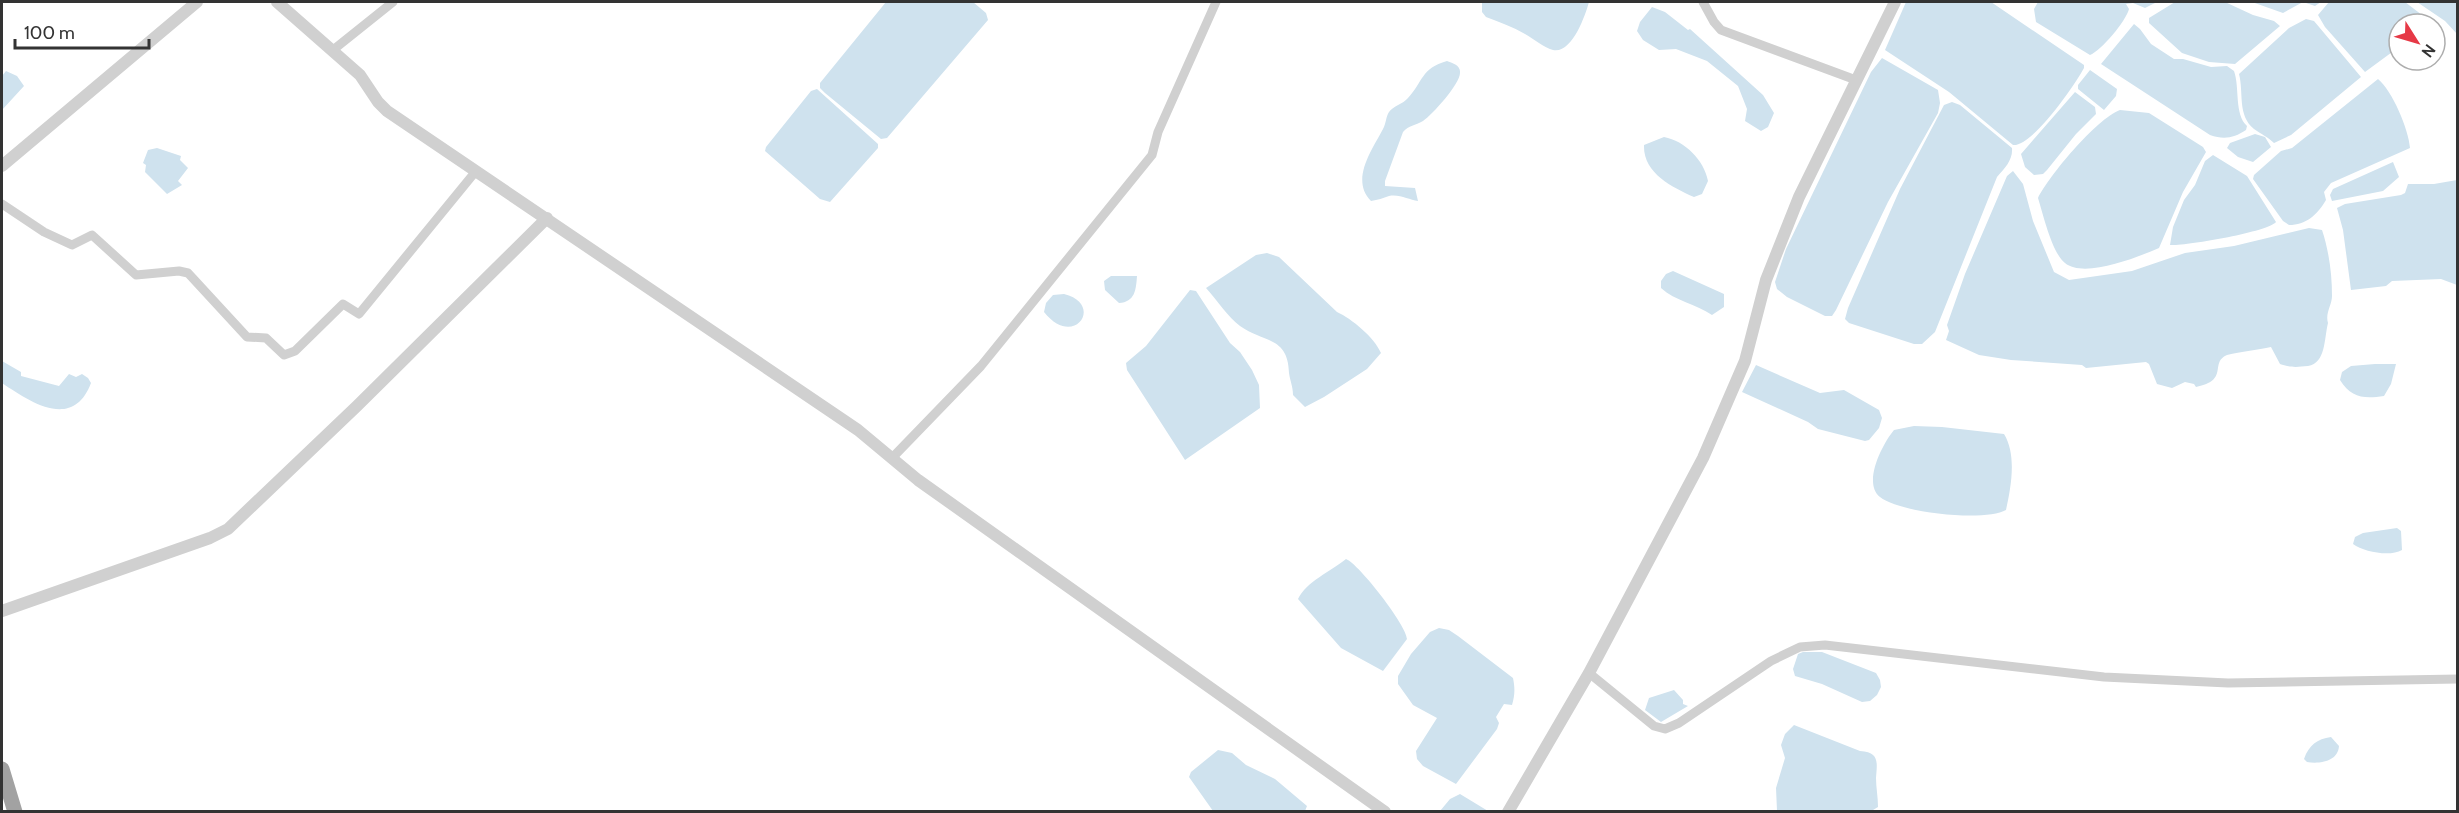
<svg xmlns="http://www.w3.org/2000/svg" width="2459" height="813" font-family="Cabin,sans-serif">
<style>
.water{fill:#cfe2ee}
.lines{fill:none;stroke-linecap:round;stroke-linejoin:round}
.minor{stroke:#d0d0d0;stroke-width:9}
.tertiary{stroke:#d0d0d0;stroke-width:12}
.trunk{stroke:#a2a2a2;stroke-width:15}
</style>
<rect width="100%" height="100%" fill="#fff"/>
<!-- water -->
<path class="water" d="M886,2H973L986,13L988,20L887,138L881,139L825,93L820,88V83Z
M1482,2H1589C1585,16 1572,54 1553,50C1543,47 1534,39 1525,34C1513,27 1499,22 1486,17L1482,12Z
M1906,2H1991L2084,65V68C2075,85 2032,147 2013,145L1949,92L1885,50Z
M2038,2H2157L2145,8L2133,3L2126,4L2129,9C2126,21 2101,51 2090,55L2036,22L2034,9Z
M2175,2H2225L2253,15L2274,21L2280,26L2235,64L2209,62L2182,53L2149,23V18Z
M2252,2H2321L2315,6L2303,2L2283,13Z
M2329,2H2405L2422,15L2429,24H2399V47L2365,72L2325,27L2318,15Z
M2417,2H2457V34L2445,21Z
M1652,7L1665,12L1688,30L1690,29L1763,95L1774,113L1768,127L1761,131L1745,121L1747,109L1738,86L1707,61L1676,49L1659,50L1643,40L1637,31L1640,22Z
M2306,19L2314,21L2361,77L2291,135L2274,143C2268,137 2261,134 2254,129C2237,115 2244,93 2239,74L2289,28Z
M2134,24L2140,29L2151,44L2174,59H2183L2211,67L2227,66L2234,71C2240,88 2234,114 2247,126L2246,130C2234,138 2224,140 2210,135L2101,64Z
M1882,58L1938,90L1940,103L1938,113L1888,202L1836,310L1832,316H1825L1787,297L1777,289L1775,282L1786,249L1871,72Z
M1447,61C1452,63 1461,65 1460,73C1460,84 1432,115 1423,121C1415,126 1409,125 1403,132L1385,181V186L1415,188L1418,201C1409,200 1400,194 1389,196C1383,198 1378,200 1371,201C1350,180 1372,150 1383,129C1386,124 1386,116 1389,112C1393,106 1403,104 1408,98C1423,82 1421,68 1447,61Z
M2090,70L2117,89L2116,96L2104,110L2078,89V85Z
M6,71L17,76L24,86L2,110V76Z
M2378,79C2392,90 2409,130 2410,148L2331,183L2324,192L2326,200C2317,215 2306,225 2289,225L2283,221L2253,179L2254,175L2281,151L2292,148Z
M817,89L878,144V148L830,202L820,199L765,151L766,147L811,91Z
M2075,92L2095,107L2096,114L2076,134L2047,170L2043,174L2034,175L2025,167L2021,154Z
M1952,102L1960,105L2012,148C2013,160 2005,168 1997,177L1935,332L1922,344H1914L1849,323L1845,319L1848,308L1900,189L1944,105Z
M2120,110L2149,113L2203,147L2206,152L2183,192L2159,248C2138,257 2084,279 2065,263C2052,253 2043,214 2038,198C2049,176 2096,119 2120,110Z
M2255,134L2265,137L2271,147L2253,162L2238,157L2227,148L2230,143Z
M1664,137C1685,141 1704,160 1708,181L1702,194L1694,197C1672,187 1643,173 1644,145Z
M157,148L181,156L180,160L188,168L178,181L182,185L167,194L145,172L146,165L143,163L148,150Z
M2213,155L2247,176L2276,222C2268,232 2185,246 2170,245L2173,227L2184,200L2195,185L2205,161Z
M2393,162L2399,177L2383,191L2332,201L2330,195L2333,189Z
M2013,171L2023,184L2033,221L2054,272L2069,280L2132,271L2185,253L2234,246L2309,228L2322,230C2329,251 2332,274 2332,296C2332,305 2325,313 2328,323C2324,339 2326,363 2308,366C2297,367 2292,368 2280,364L2271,347C2259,350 2237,352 2227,355C2209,363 2230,380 2196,387L2194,384L2185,382L2172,388L2157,384L2149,364L2146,362L2086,368L2082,365L2011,360L1979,355L1946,340L1949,331L1947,325L1965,274L2007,176Z
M2457,180V285L2441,279L2392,281L2386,286L2351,290L2343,230L2337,208L2345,204L2401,195L2405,193L2408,184H2434Z
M1267,253L1279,257L1337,312C1352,319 1374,337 1381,353L1367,369L1324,397L1305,407L1293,395C1293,386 1290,381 1289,373C1288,336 1264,343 1240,326C1228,317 1217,300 1206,288L1256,255Z
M1673,271L1724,294V307L1712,315C1696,304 1675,301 1661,288V281L1666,274Z
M1111,276H1137C1136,290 1135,302 1119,303L1105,290L1104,281Z
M1190,290L1196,291L1230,343L1240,352L1252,370L1259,385L1260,408L1185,460L1127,370L1126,363L1146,346Z
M1064,294C1105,304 1074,350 1044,312L1046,303L1053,295Z
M2,361L21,372V376L59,386L69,374L76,377L82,374L88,378L91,383C73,431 30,402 2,383Z
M2375,364H2396L2391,384L2384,396C2364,399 2351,398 2340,380L2342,372L2351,366Z
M1756,365L1820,393L1844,390L1879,410L1882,418L1879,428L1869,440L1865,441L1818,429L1808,422L1742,392Z
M1914,426L1942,427L2004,434C2017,455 2011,487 2006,510C1985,522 1900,513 1880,497C1862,483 1883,443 1894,430Z
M2397,528L2401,531L2402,550C2390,557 2364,552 2353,544L2355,537L2363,533Z
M1346,559C1359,564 1407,626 1407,639L1383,671L1341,648L1298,599C1306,582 1331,571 1346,559Z
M1439,628L1449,630L1458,636L1513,678C1515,688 1515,695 1512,705L1504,704L1496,717L1499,723L1497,729L1456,784L1423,766L1417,759L1416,751L1437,718L1413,705L1398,684V676L1411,654L1430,632Z
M1803,652H1822L1876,673L1880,680L1881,687L1877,695L1870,701L1862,702L1822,684L1795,676L1793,669L1798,654Z
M1674,690L1683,700V704L1688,706L1661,722L1645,710L1649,698Z
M1794,725L1860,751C1880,752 1877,763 1876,778C1876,787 1878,797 1878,807L1873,810L1860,812L1777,811L1776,788L1785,758L1781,745L1785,734Z
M2331,737L2339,746C2338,762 2319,764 2307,762L2304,759C2309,745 2317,739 2331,737Z
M1218,750L1232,753L1246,765L1275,779L1307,806L1305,811H1213L1189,777L1191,772Z
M1460,794L1488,811H1440L1450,799Z"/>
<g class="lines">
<!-- minor -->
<path class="minor" d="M1703,2L1714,22L1721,30L1856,80
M333,50L393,2
M2,204L44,232L72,245L92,235L136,275L179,271L188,273L247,337L266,338L284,355L295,351L343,304L359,314L476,171
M893,457L981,366L1152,155L1158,132L1216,2
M1589,673L1654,726L1665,729L1679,723L1771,661L1800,647L1825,645L2104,677L2228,683L2458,679"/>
<!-- tertiary -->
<path class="tertiary" d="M277,2L360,75L378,102L387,111L858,430L918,480L1385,812
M2,166L197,2
M2,611L210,538L228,529L357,406L547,218
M1508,812L1589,673L1703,458L1745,361L1766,280L1799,197L1895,2"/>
<!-- trunk -->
<path class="trunk" d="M2,769L15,812"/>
</g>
<!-- border -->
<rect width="2459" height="813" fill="none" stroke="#333333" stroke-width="6"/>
<!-- north arrow -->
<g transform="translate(2417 42) rotate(127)"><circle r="28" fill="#ffffff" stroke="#adadad" stroke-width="1.5"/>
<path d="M0-4.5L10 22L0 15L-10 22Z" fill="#e63946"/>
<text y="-9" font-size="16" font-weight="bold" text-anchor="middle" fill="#333333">N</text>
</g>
<!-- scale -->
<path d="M15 39v9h134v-9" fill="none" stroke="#333333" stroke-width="3"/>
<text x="24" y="39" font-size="18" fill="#333333" stroke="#ffffff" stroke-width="4.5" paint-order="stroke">100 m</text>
</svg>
